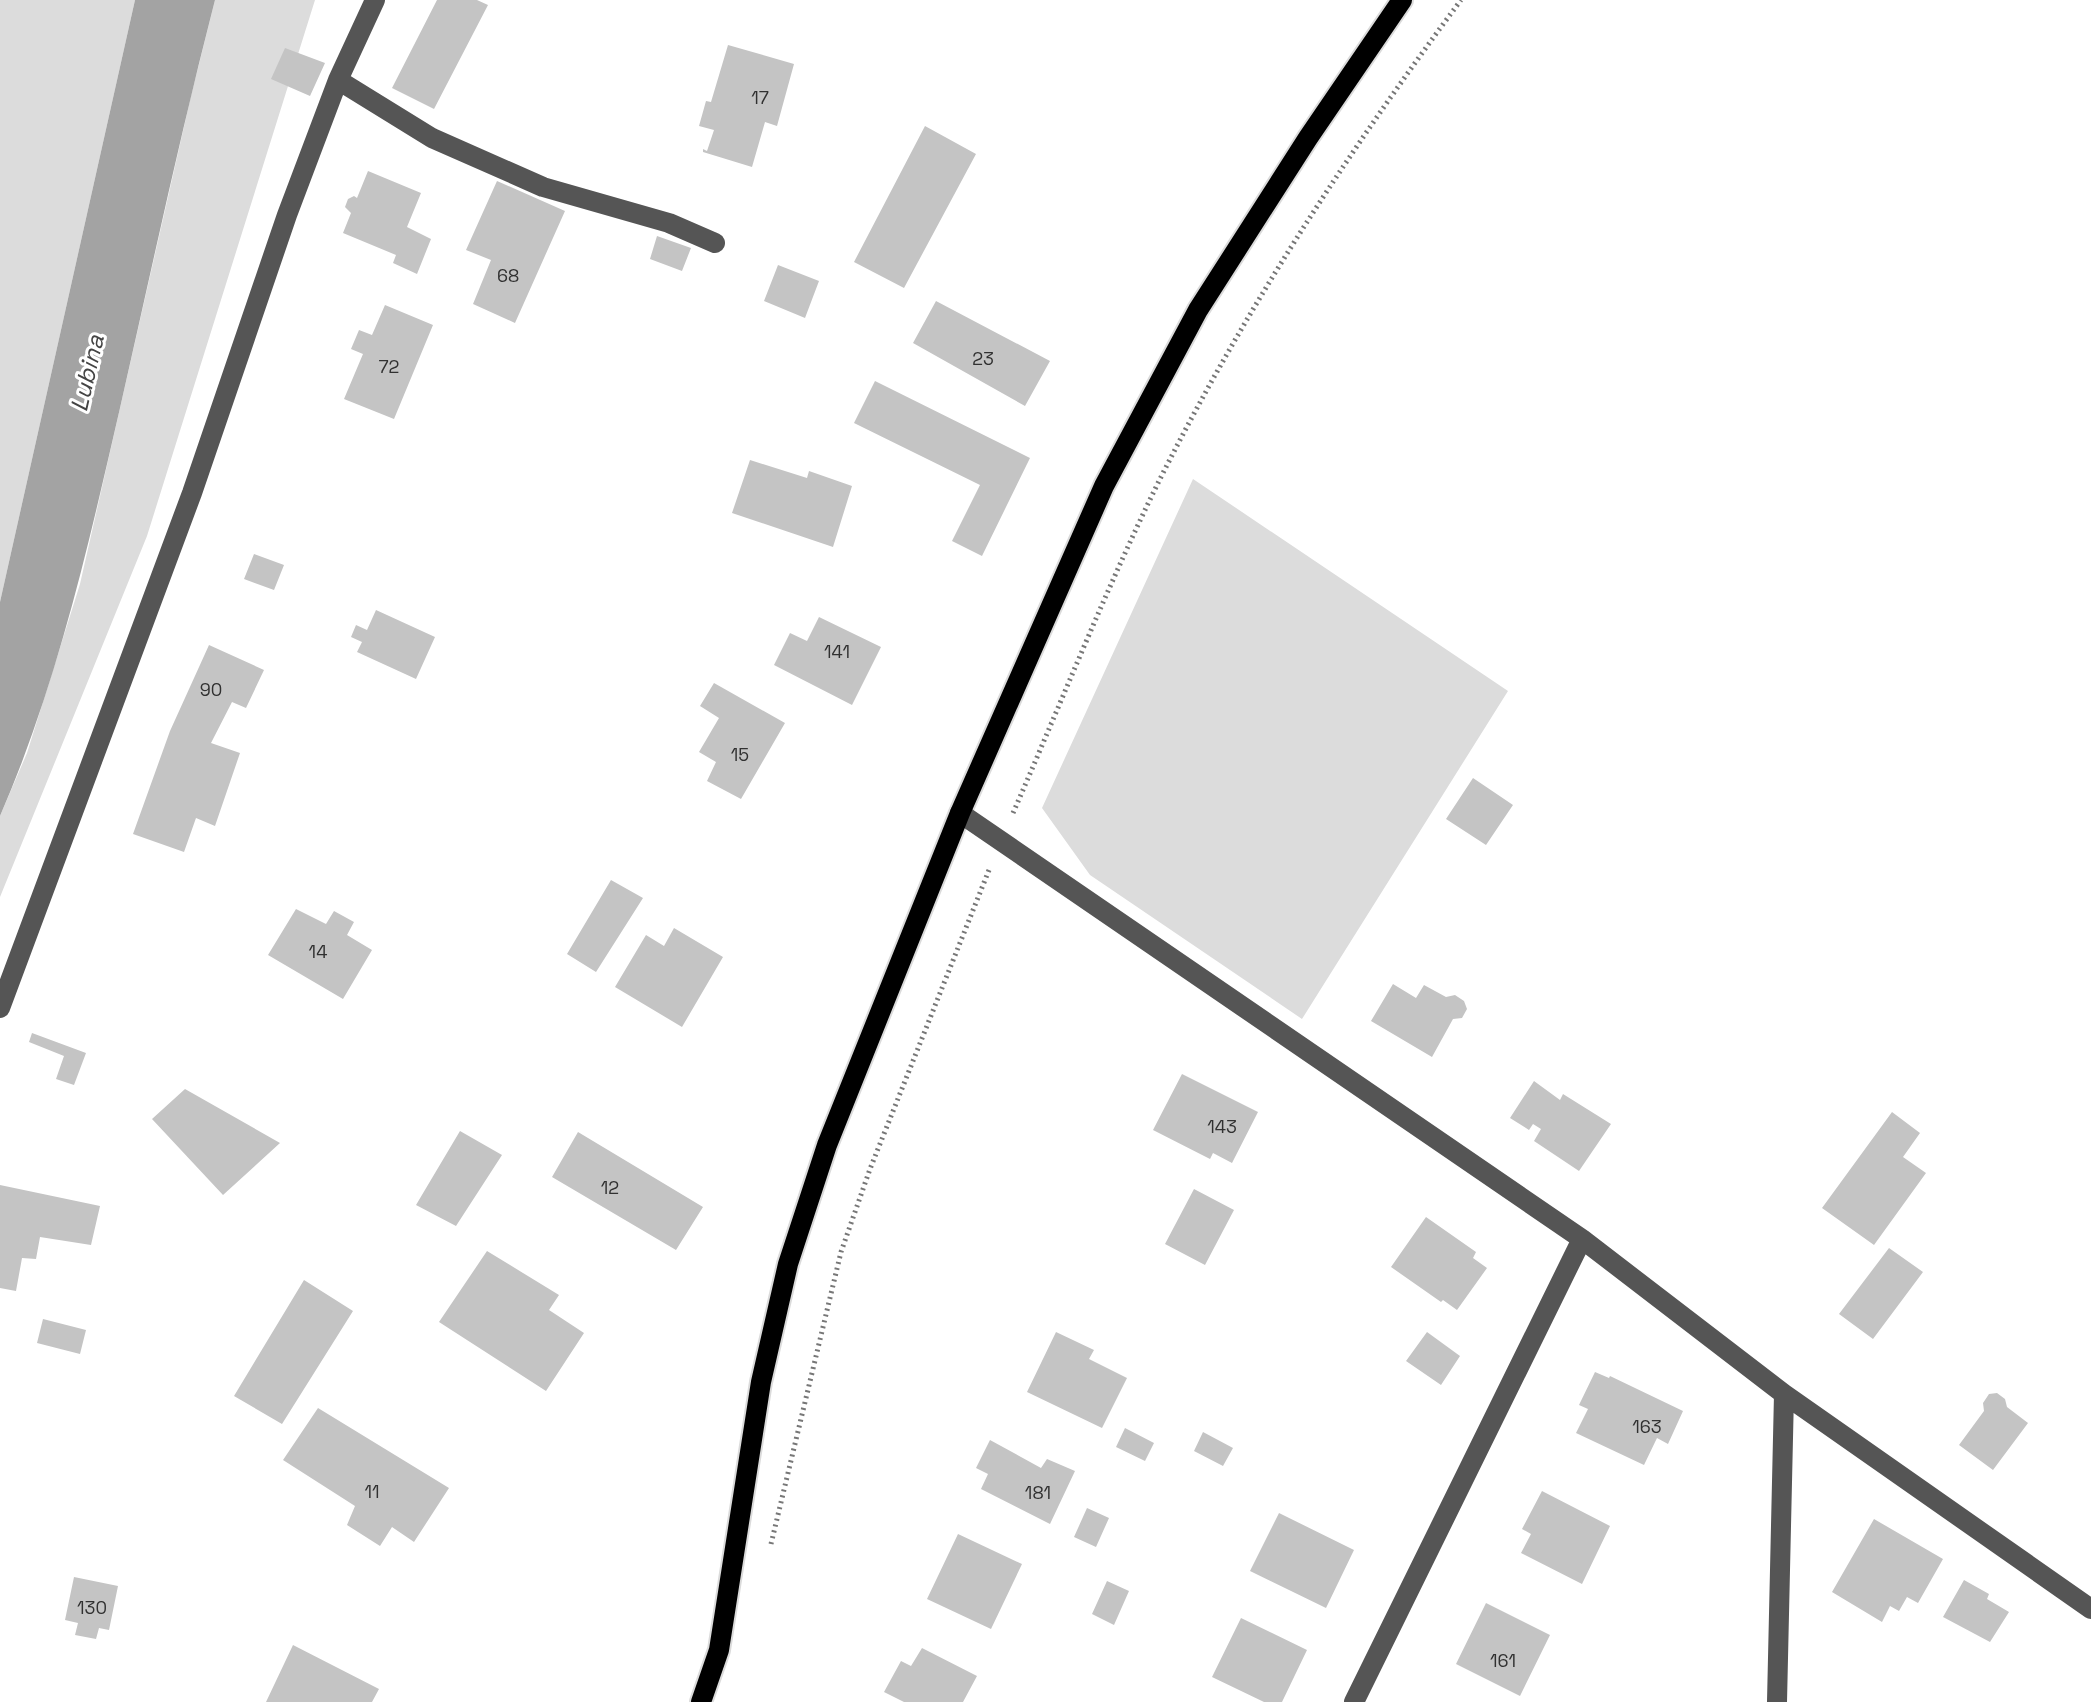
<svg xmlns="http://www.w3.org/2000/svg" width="2091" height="1702" font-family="'Space Grotesk',sans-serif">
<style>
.green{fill:#dcdcdc}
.water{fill:#a3a3a3}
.building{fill:#c4c4c4}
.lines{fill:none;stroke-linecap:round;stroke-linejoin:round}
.major-casing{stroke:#dbdbdb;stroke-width:24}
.path{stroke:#777;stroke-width:5;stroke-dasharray:2 4;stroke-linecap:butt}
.minor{stroke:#555;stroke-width:20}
.major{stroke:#000;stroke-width:20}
.labels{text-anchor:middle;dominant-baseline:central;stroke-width:6;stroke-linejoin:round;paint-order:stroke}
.number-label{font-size:18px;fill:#313131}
.water-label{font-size:24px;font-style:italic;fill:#444;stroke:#fff}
</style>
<rect width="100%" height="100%" fill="#fff"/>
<!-- green -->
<path class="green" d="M0,0H135L0,602Z
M215,0H315L147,536L0,897V816L27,753L80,584L191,96Z
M1193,479L1508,691L1302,1019L1090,875L1042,808Z"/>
<!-- water -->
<path class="water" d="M135,0H215C180,135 151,272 120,408C88,547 57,685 0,816V602Z"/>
<!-- building -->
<path class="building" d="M437,0H477L488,5L434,109L392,88Z
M728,45L794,64L777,126L765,122L752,167L703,152V149L707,151L714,130L699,126L706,101L711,102Z
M285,48L325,63L310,96L271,79Z
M925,126L976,154L904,288L854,262Z
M368,171L421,193L407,227L431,239L417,274L393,263L396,255L343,233L351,213L345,207L348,199L354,196L357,198Z
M497,181L565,211L515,323L473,304L491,260L466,250Z
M657,236L691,248L682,271L650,259Z
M778,265L819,281L805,318L764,301Z
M936,301L1050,361L1025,406L913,343Z
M385,305L433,325L394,419L344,399L363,354L351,349L359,330L372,335Z
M875,381L1030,458L982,556L952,541L980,485L854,423Z
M750,460L807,478L809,471L852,486L833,547L732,513Z
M254,554L284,565L274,590L244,579Z
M376,610L435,637L416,679L357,652L362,642L351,637L356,625L367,630Z
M819,617L881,647L852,705L774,665L790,633L807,641Z
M209,645L264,670L246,708L232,702L211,743L240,753L215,826L196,818L184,852L133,834L170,731Z
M714,683L785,723L741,799L707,781L716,762L699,752L719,718L700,706Z
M1473,778L1513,805L1486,845L1446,819Z
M611,880L643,898L596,972L567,954Z
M296,909L326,924L334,911L354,922L347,935L372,950L343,999L268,955Z
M674,928L723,957L682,1027L615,987L646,935L664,946Z
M1393,984L1416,998L1424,985L1446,997L1455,995L1464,1001L1467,1009L1462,1018L1453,1019L1432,1057L1371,1021Z
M32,1033L86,1053L74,1085L56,1079L64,1056L29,1042Z
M1182,1074L1258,1112L1232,1163L1213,1153L1210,1159L1153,1130Z
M1534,1081L1560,1100L1563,1094L1611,1124L1579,1171L1534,1141L1541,1129L1533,1124L1529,1130L1510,1118Z
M185,1089L280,1143L223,1195L152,1119Z
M1892,1112L1920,1133L1903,1157L1926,1173L1874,1245L1822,1208Z
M460,1131L502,1155L456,1226L416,1205Z
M578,1132L703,1207L676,1250L552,1177Z
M0,1185L100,1206L91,1245L40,1237L36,1259L22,1258L16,1291L0,1288Z
M1194,1189L1234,1210L1205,1265L1165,1244Z
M1426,1217L1476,1252L1473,1258L1487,1268L1457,1310L1443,1300L1441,1302L1391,1267Z
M1889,1248L1923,1272L1873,1339L1839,1314Z
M487,1251L559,1295L549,1310L584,1333L546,1391L439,1322Z
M304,1280L353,1311L282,1424L234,1396Z
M43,1319L86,1330L80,1354L37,1343Z
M1056,1332L1094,1350L1089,1359L1127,1378L1102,1428L1027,1392Z
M1427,1332L1460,1356L1441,1385L1406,1361Z
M1595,1372L1609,1378L1610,1376L1683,1411L1668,1444L1657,1438L1644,1465L1576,1433L1588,1409L1579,1405Z
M1997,1393L2005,1399L2007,1407L2028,1423L1993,1470L1959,1445L1984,1411L1983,1403L1989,1394Z
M318,1408L449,1488L414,1542L392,1527L380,1546L347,1525L355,1506L283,1460Z
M1125,1428L1154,1443L1145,1461L1116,1447Z
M1203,1432L1233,1448L1223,1466L1194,1451Z
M990,1440L1041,1468L1047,1459L1075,1471L1050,1524L981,1489L988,1474L976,1468Z
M1542,1491L1610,1526L1582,1584L1521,1553L1531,1534L1522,1529Z
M1087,1508L1109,1518L1096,1547L1074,1537Z
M1279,1513L1354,1550L1326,1608L1250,1571Z
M1874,1519L1943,1559L1918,1603L1907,1597L1899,1611L1890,1606L1882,1622L1832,1592Z
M958,1534L1022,1564L991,1629L927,1599Z
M74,1577L118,1586L109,1630L99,1628L96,1639L75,1635L78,1623L65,1620Z
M1964,1580L1989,1594L1987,1599L2009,1612L1990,1642L1943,1617Z
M1107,1581L1129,1591L1114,1625L1092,1614Z
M1486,1603L1550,1635L1520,1696L1456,1664Z
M1241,1618L1307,1650L1282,1702H1264L1212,1677Z
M293,1645L379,1689L372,1702H266Z
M922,1648L977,1676L963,1702H904L884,1692L901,1661L911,1666Z"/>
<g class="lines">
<!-- major casing -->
<g class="major-casing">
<path id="major" d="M701,1702L719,1650L761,1382L788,1264L827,1145L960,813L1104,486L1198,310L1308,138L1402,0"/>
</g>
<!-- path -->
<path class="path" d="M1013,813C1061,703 1106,589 1159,481C1244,311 1348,152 1461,0
M771,1544L841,1252L870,1169L989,870"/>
<!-- minor -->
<path class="minor" d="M338,80L432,138L543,187L669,223L715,243
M960,813L1582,1239L1784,1394L2091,1609
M0,1008L192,493L287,215L338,80L375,0
M1354,1702L1582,1239
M1777,1702L1784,1394"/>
<!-- major -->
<use href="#major" class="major"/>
</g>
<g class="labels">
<!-- number labels -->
<g class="number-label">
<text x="760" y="97">17</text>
<text x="508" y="275">68</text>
<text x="983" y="358">23</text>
<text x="389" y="366">72</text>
<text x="837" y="651">141</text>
<text x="211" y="689">90</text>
<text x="740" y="754">15</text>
<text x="318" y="951">14</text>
<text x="1222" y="1126">143</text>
<text x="610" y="1187">12</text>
<text x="1647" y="1426">163</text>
<text x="372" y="1491">11</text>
<text x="1038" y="1492">181</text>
<text x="92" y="1607">130</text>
<text x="1503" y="1660">161</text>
</g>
<!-- water labels -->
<g class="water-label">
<text transform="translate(87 373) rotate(-77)">Lubina</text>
</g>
</g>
</svg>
